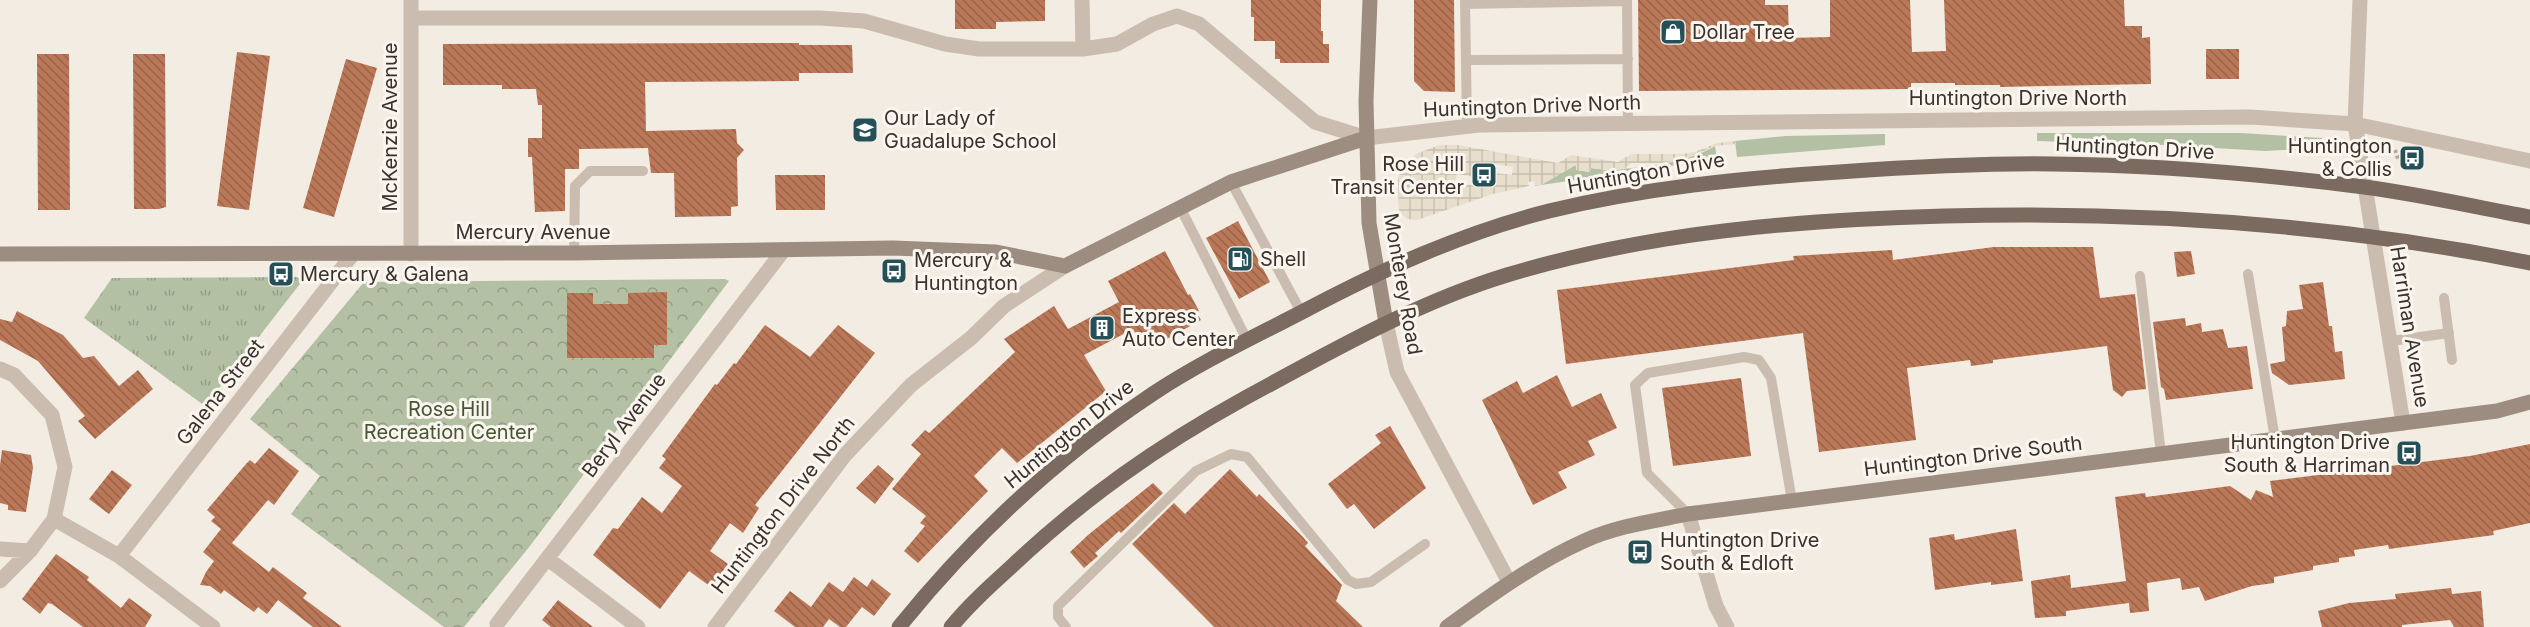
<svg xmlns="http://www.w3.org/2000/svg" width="2530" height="627" font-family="Inter,sans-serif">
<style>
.grass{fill:url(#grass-tufts)}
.forest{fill:url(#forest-crowns)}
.garden{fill:#b4c0a4}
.plaza{fill:url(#plaza-grid);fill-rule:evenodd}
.building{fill:url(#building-back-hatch)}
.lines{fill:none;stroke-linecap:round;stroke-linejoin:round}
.path{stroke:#b5a89a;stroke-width:4;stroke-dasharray:3 3;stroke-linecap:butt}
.lane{stroke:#cabdaf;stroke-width:10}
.street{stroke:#cabdaf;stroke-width:15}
.secondary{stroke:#9d8d81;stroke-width:15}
.primary{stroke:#7a6a5f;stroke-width:15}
.labels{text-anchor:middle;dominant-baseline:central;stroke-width:6;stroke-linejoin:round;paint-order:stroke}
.poi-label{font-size:20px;fill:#39322d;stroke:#faf6ef;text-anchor:start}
.street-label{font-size:20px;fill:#39322d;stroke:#faf6ef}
.park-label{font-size:20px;fill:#465533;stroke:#faf6ef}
</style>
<defs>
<pattern id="grass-tufts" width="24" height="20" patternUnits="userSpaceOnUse" patternTransform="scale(1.5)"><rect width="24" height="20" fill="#b4c0a4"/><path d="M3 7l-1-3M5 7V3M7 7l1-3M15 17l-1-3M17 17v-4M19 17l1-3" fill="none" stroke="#939d86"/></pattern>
<pattern id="forest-crowns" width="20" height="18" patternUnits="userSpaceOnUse" patternTransform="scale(1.5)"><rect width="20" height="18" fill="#b4c0a4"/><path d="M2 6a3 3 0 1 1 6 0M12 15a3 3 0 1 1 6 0" fill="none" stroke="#939d86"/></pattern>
<pattern id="plaza-grid" width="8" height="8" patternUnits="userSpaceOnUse" patternTransform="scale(1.5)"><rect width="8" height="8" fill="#e8decc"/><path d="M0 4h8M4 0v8" fill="none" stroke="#c8bfb0"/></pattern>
<pattern id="building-back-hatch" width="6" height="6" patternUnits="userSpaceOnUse" patternTransform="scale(1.5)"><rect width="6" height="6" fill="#bb7858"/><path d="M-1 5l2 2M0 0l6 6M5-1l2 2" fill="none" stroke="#996349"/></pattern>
</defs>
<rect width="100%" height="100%" fill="#f2ece3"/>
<!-- grass -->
<path class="grass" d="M297,277L303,280L205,406L84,318L112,278Z"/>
<!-- forest -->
<path class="forest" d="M725,279L729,281L530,546L464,627H444L291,514L320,476L250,419L364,282Z"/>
<!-- garden -->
<path class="garden" d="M2037,133H2241L2322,138V148L2265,151L2165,145L2037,141Z
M1885,134V145L1737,157L1735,141L1786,136Z
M1715,146L1717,159L1541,185L1574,166H1577L1576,170L1590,172L1591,168C1621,173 1689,163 1715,146Z"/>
<!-- plaza -->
<path class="plaza" d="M1735,141L1736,144L1715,146L1686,159L1661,163H1632L1624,169L1611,171L1591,168L1590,172L1576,170V166H1574L1541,185L1535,186L1534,181L1528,182L1529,186L1493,194L1417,220L1407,219L1399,212L1398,181L1401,168L1416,154L1439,145H1458L1558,163L1571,155L1618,162L1631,154H1681L1695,152L1717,143ZM1494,164L1513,167L1512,175L1495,173L1493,181L1477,178L1475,186L1455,182L1457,174L1474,177L1476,169L1492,172Z"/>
<!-- building -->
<path class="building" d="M955,0H1045V21L996,22V29H955Z
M1251,0H1321V31H1323V44H1329V63H1280V59H1275V41H1254V17H1251Z
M1414,0H1454L1455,92L1424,91L1414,81Z
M1638,0H1765V5H1788L1789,38L1830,37V0H1910L1912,52L1946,51L1944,0H2124L2125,26H2142V38L2150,37L2151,84L2000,87V85H1955V83H1911V89L1639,91Z
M799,43V45H852L853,73H799V81L645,82L646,131L736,129L737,143L744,150L737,158L738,206L731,207V216L675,217L674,173H651L648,148L579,149V169H565V211L535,212L532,157H528V138H542V105H538L536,89H502V85H443V44Z
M2206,49H2239V79H2206Z
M237,52L270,56L249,210L217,206Z
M37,54H69L70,210H38Z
M133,54H165L166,207L159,209H134Z
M346,59L377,68L334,217L303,208Z
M775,175H825V210H776Z
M1238,221L1270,282L1239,299L1206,238Z
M1994,247H2093L2100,298L2135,294L2146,389L2127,391L2122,397L2113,390L2107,346L1993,360V363L1971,366L1970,360L1907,368L1916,440L1819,452L1803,333L1566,364L1557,290L1794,260L1793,256L1892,250L1893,260Z
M1165,251L1188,295L1190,294L1199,311L1196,312L1201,320L1149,349L1148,347L1144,349L1133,329L1084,355L1106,391L1017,463L1002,448L974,476L988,491L918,563L904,551L925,526L920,523L926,516L892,489L921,454L911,445L925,430L929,433L1015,352L1004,339L1054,306L1068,329L1119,302L1108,281Z
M2191,251L2195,274L2177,277L2174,252Z
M2323,282L2329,326H2332L2335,352L2342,351L2345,379L2289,385L2272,373L2270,364L2285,361L2282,327L2286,326L2287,311L2303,309L2299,285Z
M667,292V345H654V358H567V293H593V304H628V293Z
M17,311L63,335L83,358L94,356L119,386L138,370L153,389L95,439L78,421L85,416L38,361L0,340V319L12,322Z
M2185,318L2186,326L2201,323L2202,332L2223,329L2228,348L2247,346L2253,389L2166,400L2164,389L2161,387L2153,322Z
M765,325L810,357L838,325L875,353L755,505L759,508L743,533L730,523L710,551L728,564L711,587L689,571L660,609L593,555L613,528L618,529L642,497L662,513L682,486L659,468L666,459L662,456L715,384L717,385L734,363L736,364Z
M1557,375L1572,407L1601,393L1617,428L1588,441L1595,455L1558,472L1567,488L1533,505L1482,400L1517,381L1523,393Z
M1741,378L1751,456L1673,466L1662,388Z
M1390,426L1426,488L1374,529L1354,504L1347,509L1328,484L1381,443L1375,435Z
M2530,444V523L2493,531L2494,535L2389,549L2388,545L2354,550L2355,556L2339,558V562L2313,566V570L2274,577V583L2252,586L2205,601L2199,587L2182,590L2180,578L2147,583L2149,611L2130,613L2129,603L2066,611V616L2035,618L2031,581L2070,575L2071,588L2126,581L2115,497L2145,493L2146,497L2230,486L2251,500L2256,490L2273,497L2270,481L2470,456Z
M269,448L299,471L274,505L268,500L232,543L269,572L273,567L307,593L303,598L342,627H313L278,600L267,614L258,607L254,612L224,590L221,594L210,586L200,585L206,572L214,561L203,552L221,529L211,521L215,517L207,510L246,464L250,460L255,464Z
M2,450L31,455L33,468L26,512L8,510V505L0,503V465Z
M878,465L894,479L875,504L856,488Z
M1230,469L1257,497L1259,494L1302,536L1308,543L1305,546L1342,585L1336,601L1363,627H1214L1132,544L1174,503L1185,514Z
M112,470L132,485L109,514L89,499Z
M1153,483L1163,493L1121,533L1119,531L1095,553L1098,556L1084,568L1070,552L1088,535Z
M2016,529L2023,581L1991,585V582L1935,590L1929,538L1954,534L1955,540Z
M56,554L89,577L87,580L121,608L129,598L152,615L145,627H83L52,604L48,603L40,614L22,599Z
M854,577L867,587L872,579L891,594L874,616L862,607L846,627H840L829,619L823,627H795L774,611L790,591L811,607L829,582L843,592Z
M2451,588L2452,594L2481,591L2484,627H2454L2450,620L2402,625V627H2322L2318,611L2349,603L2396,599L2395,594Z
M558,600L576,614L593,627H551L542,620Z"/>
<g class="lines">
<!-- path -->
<path class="path" d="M2395,150L2398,159
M1407,286L1408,290"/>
<!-- lane -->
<path class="lane" d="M1465,0L1467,126
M1627,0L1628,124
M1465,4L1627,1
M1466,60L1628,59
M1231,182L1301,312
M1180,207L1247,340
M574,253L575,186L590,171H643
M2248,274L2275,439
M2140,276L2161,454
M2444,298L2452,360
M2391,341L2449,333
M1688,514L1647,473L1635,385L1648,373L1744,357L1759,360L1771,378L1792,501
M1066,627L1058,617V606L1196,471L1231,454L1247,457L1348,580L1356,584L1371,582L1425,544"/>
<!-- street -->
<path class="street" d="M411,0V254
M1082,0L1083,49
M2360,0L2355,124L2403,423
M411,18H820L864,21L945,44L979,49H1083L1117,44L1153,24L1177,16L1199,24L1315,122L1366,138L1479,125L2250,117L2355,124L2530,161
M1386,323L1397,372L1509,582
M0,369L14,375L52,415L65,467L54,519L30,551L0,581
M1688,514L1716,606L1727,627
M54,519L119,556L213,627
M0,549L30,551
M119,556L353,254
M548,559L638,627
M497,624L783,251
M715,627L845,455L911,385L971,338L1004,306L1065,266"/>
<!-- secondary -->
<path class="secondary" d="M1370,0L1366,101L1369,223L1386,323
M0,254L574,253L893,248L996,252L1065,266L1231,182L1366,138
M1447,627C1491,595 1535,563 1584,541C1616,526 1654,521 1688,514L2497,411L2530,402"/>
<!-- primary -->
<path class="primary" d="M899,627C971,538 1057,457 1154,393C1201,362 1252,338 1302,312C1381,270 1462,233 1549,211C1644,188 1741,178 1839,172C1911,167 1982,163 2053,164C2156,165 2261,174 2364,187C2419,194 2475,207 2530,217
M951,627C969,605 990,586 1011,567C1084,498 1158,446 1245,398C1330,352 1415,303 1507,275C1649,232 1798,220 1945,216C2141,211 2337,224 2530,263"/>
</g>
<!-- icons -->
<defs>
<g id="shop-square" transform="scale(1.35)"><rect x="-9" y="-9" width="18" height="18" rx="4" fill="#265057" stroke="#faf6ef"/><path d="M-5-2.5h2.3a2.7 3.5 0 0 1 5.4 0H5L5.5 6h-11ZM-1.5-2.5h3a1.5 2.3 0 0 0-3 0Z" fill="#fff"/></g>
<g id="school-square" transform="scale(1.35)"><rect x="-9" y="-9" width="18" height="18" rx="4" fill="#265057" stroke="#faf6ef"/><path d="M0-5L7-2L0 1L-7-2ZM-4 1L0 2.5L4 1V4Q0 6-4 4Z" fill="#fff"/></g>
<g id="bus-square" transform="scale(1.35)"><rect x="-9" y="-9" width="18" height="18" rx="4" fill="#265057" stroke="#faf6ef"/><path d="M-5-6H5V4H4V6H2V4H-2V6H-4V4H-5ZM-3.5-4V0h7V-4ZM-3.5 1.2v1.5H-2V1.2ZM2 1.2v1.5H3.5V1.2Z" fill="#fff"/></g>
<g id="fuel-square" transform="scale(1.35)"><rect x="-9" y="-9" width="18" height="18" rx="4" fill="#265057" stroke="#faf6ef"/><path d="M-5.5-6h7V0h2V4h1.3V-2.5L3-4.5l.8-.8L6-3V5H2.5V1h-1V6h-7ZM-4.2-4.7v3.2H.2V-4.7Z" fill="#fff"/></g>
<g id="building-square" transform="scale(1.35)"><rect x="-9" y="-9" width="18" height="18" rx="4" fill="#265057" stroke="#faf6ef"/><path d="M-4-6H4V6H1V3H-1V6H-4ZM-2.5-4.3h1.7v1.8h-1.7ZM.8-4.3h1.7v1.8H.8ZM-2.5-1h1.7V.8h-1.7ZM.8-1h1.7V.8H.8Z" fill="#fff"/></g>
</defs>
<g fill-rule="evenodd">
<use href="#shop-square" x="1673" y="32"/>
<use href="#school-square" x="865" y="130"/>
<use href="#bus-square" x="2412" y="158"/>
<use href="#bus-square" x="1484" y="175"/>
<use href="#fuel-square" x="1240" y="259"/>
<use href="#bus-square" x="894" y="271"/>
<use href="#bus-square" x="281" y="274"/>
<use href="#building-square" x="1102" y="328"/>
<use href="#bus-square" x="2409" y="453"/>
<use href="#bus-square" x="1640" y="552"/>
</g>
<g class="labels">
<!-- poi labels -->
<g class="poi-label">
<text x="1692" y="32">Dollar Tree</text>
<text x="884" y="118">Our Lady of<tspan x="884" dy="23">Guadalupe School</tspan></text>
<text x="2392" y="146" text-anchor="end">Huntington<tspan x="2392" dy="23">&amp; Collis</tspan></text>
<text x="1464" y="164" text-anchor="end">Rose Hill<tspan x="1464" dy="23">Transit Center</tspan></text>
<text x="1260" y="259">Shell</text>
<text x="914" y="260">Mercury &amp;<tspan x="914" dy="23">Huntington</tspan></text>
<text x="300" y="274">Mercury &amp; Galena</text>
<text x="1122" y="316">Express<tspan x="1122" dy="23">Auto Center</tspan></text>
<text x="2390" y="442" text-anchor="end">Huntington Drive<tspan x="2390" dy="23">South &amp; Harriman</tspan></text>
<text x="1660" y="540">Huntington Drive<tspan x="1660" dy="23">South &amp; Edloft</tspan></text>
</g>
<!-- street labels -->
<g class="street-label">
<text x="2018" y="98">Huntington Drive North</text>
<text transform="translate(1532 106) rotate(-2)">Huntington Drive North</text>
<text transform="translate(390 127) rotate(-90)">McKenzie Avenue</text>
<text transform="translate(2135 148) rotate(3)">Huntington Drive</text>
<text transform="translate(1646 173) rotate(-10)">Huntington Drive</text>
<text x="533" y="232">Mercury Avenue</text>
<text transform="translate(1403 284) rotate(80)">Monterey Road</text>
<text transform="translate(2410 327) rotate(81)">Harriman Avenue</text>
<text transform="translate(220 392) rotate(-52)">Galena Street</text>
<text transform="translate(624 425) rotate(-53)">Beryl Avenue</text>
<text transform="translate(1069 434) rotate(-39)">Huntington Drive</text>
<text transform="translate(1973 456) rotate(-7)">Huntington Drive South</text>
<text transform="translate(783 505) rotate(-52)">Huntington Drive North</text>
</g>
<!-- park labels -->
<g class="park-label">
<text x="449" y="409">Rose Hill<tspan x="449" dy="23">Recreation Center</tspan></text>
</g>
</g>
</svg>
